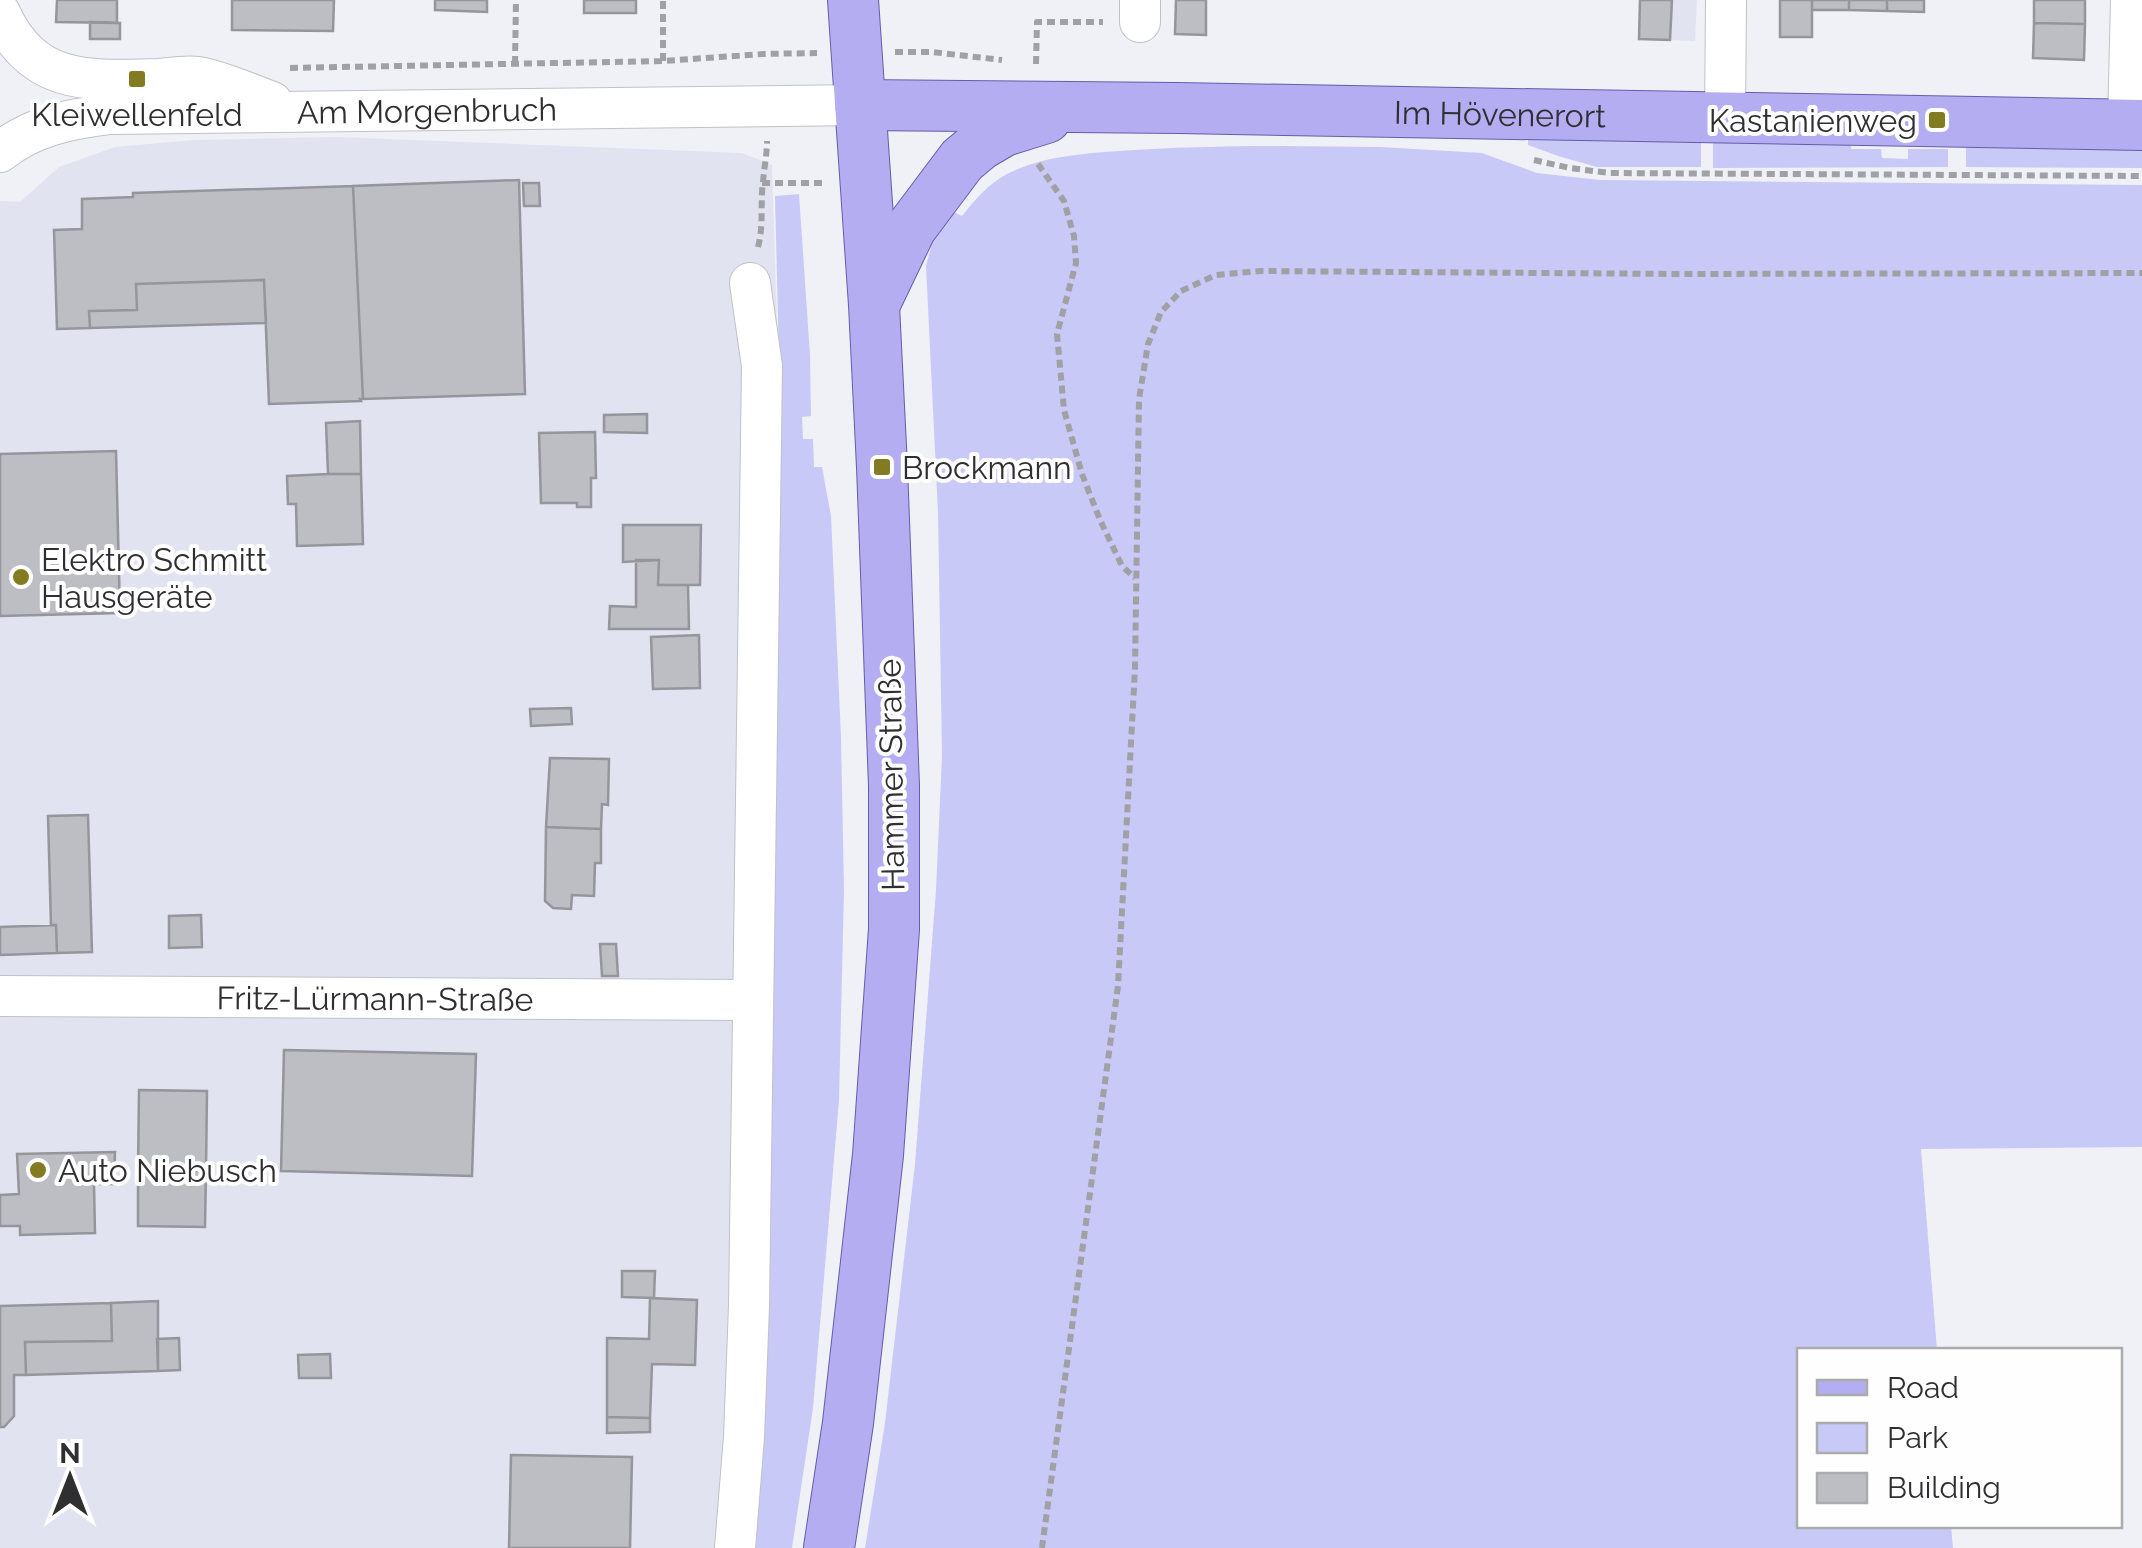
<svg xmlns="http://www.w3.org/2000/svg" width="2142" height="1548" font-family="Raleway,sans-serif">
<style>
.built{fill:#e2e3f1}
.green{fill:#c9c9f7}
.building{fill:#bdbdc4;stroke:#95959b;stroke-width:2.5}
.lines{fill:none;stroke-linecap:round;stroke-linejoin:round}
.minor-casing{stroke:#c1c1c8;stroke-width:42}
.major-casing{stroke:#655da9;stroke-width:52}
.path{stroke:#a0a0a5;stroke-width:6;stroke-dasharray:8 5;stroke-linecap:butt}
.minor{stroke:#fff;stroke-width:40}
.major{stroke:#b4adf2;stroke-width:50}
.poi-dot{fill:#827b22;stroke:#fefefe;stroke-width:4}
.labels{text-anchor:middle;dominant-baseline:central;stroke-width:8;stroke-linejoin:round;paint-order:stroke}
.street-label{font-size:32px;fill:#2f2f32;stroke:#fefefe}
.poi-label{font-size:32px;fill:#2f2f32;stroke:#fefefe;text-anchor:start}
</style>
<rect width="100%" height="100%" fill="#f0f0f7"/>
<!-- built -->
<path class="built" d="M1640,0H1697L1695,41L1639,39Z
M336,137L742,153L772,165L778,358L747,1548H0V201L20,202L59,167L115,147L193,140Z"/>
<!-- green -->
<path class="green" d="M1528,135L1701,136V167H1597L1558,156L1528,145Z
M1713,137L1851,139V149H1881L1882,158L1908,159V149H1948V167L1713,168Z
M1966,142L2142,143V168L1966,167Z
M1282,146L1381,147L1482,153L1537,173L1600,180L2142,185V1147L1921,1149L1937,1350H1800V1526H1951L1953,1548H865L885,1423L915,1164L936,890L942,756L938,512L926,266L935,232L947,209L962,216C975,200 988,184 1007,174C1043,156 1080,154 1119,151C1174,147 1228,146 1282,146Z
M799,194L810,355L811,416L802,417L803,439H813L814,467H822L831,516L841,737L844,890L839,1100L813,1408L792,1548H748L779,358L775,196Z"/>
<!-- building -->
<path class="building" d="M57,0H117V23L56,22Z
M232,0H334L333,31L232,30Z
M435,0H487V12L435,10Z
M584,0H636V13H584Z
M1176,0H1206V35L1175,34Z
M1640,0H1672L1670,40L1639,39Z
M1780,0H1812V37H1780Z
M1812,0H1849V10H1812Z
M1849,0H1887V11L1849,10Z
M1887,0H1924V12L1887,11Z
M2034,0H2085V24L2034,23Z
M90,22L120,23V39H90Z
M2034,23L2085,24L2084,60L2033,58Z
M519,180L525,394L363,399L353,186Z
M523,183H539L540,206H524Z
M353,186L363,399H360L361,401L269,404L264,280L136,284L137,310L89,311L90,328L57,329L54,230L82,229V199L133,197V193Z
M264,280L266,323L90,328L89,311L137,310L136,284Z
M647,414V433L604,432V415Z
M360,421L361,474H328L326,423Z
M595,432L596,478H591V507H577V503H541L539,433Z
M116,451L120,613L0,616V454Z
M328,474H361L363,544L297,546L296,504H288L287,476Z
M623,525H701L700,585H658L659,560L623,562Z
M636,560H659L658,585H688L689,629H609L610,606L636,607Z
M699,635L700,688L653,689L651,637Z
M571,708L572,724L531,726L530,709Z
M550,758L609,759L608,805L602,804L601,829L546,827Z
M88,815L92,952L57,953L56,925H51L48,816Z
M546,827L601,829V863H595L594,896L572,895L571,909L553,908L545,901Z
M201,915L202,947L169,948V916Z
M56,925L57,953L0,955V927Z
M600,944H616L618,976H602Z
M284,1050L476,1054L472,1176L281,1171Z
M139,1090L207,1091L206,1171L138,1170Z
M115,1152L114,1184H94L95,1233L20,1235V1226H0V1195L19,1194L17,1154Z
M138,1170L206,1171L205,1227L138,1226Z
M622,1271H655L654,1298L622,1297Z
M650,1298L697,1300L695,1365L652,1364L650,1418L607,1417V1338L649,1339Z
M158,1301V1371L26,1375L25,1342L112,1341L111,1303Z
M111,1303L112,1341L25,1342L26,1375H14V1416L4,1427H0V1306Z
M179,1338L180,1370L158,1371L157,1339Z
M330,1354L331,1378H299L298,1355Z
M607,1417L650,1418V1432L607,1433Z
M511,1455L632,1457L630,1548H509Z"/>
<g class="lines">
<!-- minor casing -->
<g class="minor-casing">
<g id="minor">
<path d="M0,13C33,86 89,81 159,79C171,78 186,75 198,77C219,80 250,94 272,102"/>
<path d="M1140,22V0"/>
<path d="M1725,118L1726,0"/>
<path d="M2128,125L2131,0"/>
<path id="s1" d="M0,152C32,126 70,119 110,114L860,105"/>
<path id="s2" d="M0,996L752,1000"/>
<path d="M735,1548L744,1437L749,1306L762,366L750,283"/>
</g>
</g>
<!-- major casing -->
<g class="major-casing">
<g id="major">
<path id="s3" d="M860,105L1178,108L2142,125"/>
<path d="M877,299L911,228L962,160L980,145L1004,131L1046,118"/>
<path d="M829,1548L848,1423L878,1155L894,929V786L882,467L874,305L853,0"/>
</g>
</g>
<!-- path -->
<path class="path" d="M895,52H932L1002,60
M663,61V0
M515,64L516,0
M1036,64L1037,22H1103
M290,68L663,61L763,54L817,53
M1534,160L1570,168L1609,173L2142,176
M1038,164L1064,201L1074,236L1076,263L1057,334L1064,410L1082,474L1100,520L1122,566L1135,578
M762,183H826
M758,247C764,225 760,204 763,182C764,168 767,155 767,141
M1042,1548L1118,986L1135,668L1139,399L1148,344L1161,312L1181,291L1216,275L1260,271L1684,274L2142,273"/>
<!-- minor -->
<use href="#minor" class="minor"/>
<!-- major -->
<use href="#major" class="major"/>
</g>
<!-- markers -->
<g class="poi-dot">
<rect x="127" y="69" width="20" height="20" rx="5"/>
<rect x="1927" y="110" width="20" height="20" rx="5"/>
<rect x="872" y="457" width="20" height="20" rx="5"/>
<circle cx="21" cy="577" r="10"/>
<circle cx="38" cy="1170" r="10"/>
</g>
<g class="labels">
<!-- street labels -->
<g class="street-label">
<text stroke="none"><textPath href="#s1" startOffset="435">Am Morgenbruch</textPath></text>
<text stroke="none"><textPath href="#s3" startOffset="640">Im Hövenerort</textPath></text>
<text transform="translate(891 775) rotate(-91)">Hammer Straße</text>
<text stroke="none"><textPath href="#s2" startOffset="375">Fritz-Lürmann-Straße</textPath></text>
</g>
<!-- poi labels -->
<g class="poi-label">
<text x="137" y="114" text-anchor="middle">Kleiwellenfeld</text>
<text x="1917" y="120" text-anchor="end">Kastanienweg</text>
<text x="902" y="467">Brockmann</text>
<text x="41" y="559">Elektro Schmitt<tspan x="41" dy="37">Hausgeräte</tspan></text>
<text x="58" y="1170">Auto Niebusch</text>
</g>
</g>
<!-- legend -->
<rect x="1797" y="1348" width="325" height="180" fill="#fefefe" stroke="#ababac" stroke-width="2.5"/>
<rect x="1817" y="1380" width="50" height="15" fill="#b4adf2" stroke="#ababac" stroke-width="2.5"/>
<text x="1887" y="1398" font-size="30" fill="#2f2f32">Road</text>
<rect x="1817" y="1423" width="50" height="30" fill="#c9c9f7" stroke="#ababac" stroke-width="2.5"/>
<text x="1887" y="1448" font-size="30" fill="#2f2f32">Park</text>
<rect x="1817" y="1473" width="50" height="30" fill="#bdbdc4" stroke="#ababac" stroke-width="2.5"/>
<text x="1887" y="1498" font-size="30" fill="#2f2f32">Building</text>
<!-- north arrow -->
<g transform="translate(70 1478)" stroke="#fefefe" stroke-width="8" paint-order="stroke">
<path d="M0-8L18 38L0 25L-18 38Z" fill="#2f2f32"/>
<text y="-15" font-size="28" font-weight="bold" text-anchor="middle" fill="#2f2f32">N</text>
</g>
</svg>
